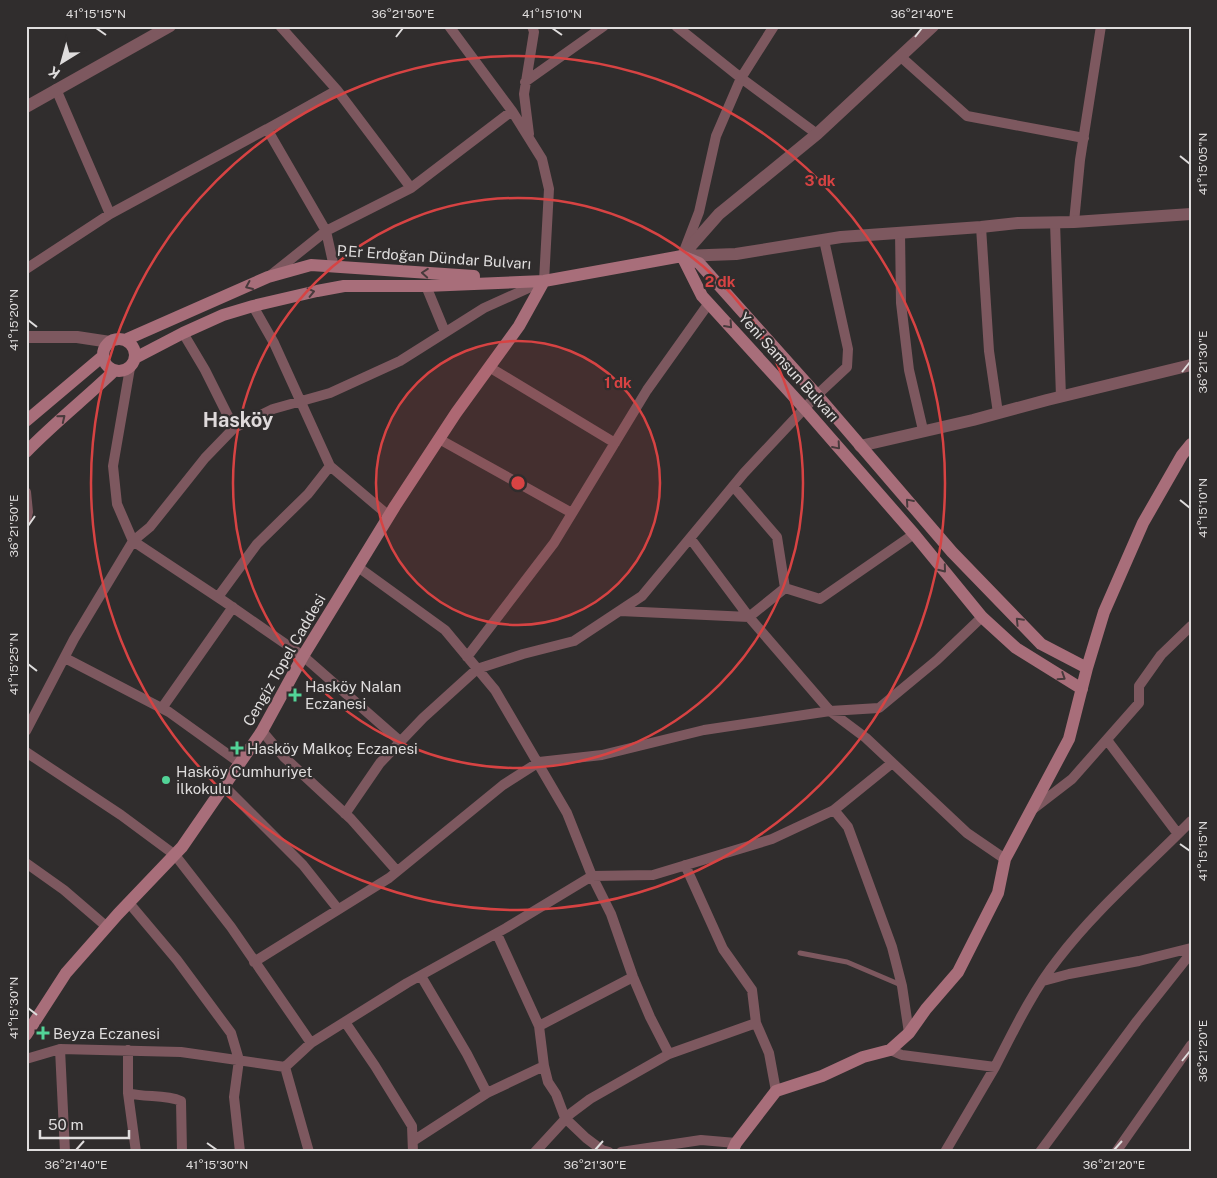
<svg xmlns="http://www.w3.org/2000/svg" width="1217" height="1178" font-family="'Public Sans',sans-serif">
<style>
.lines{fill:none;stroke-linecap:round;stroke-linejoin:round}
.service{stroke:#7d585f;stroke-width:5}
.minor{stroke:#7d585f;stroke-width:10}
.tertiary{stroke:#7d585f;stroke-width:12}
.secondary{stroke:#a86e7a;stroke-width:12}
.oneway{stroke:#483a3c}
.ticks{fill:none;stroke:#dfdddd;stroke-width:2}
.ring{fill:none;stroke:#d74343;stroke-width:2.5}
.poi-dot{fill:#52d397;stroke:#302d2d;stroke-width:2}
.labels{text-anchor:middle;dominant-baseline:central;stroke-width:4.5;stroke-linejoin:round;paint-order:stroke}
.street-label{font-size:15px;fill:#dfdddd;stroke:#302d2d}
.poi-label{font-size:15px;fill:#dfdddd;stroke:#302d2d;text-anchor:start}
.district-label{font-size:20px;font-weight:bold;fill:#dfdadb;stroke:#302d2d}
.centre{fill:#d74343;stroke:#302d2d;stroke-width:2.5}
.ring-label{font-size:15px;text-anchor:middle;font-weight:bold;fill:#d74343;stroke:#302d2d;stroke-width:4.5;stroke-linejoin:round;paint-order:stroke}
.neatline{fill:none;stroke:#dfdddd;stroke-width:2}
.ticks-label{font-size:12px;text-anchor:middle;fill:#dfdddd}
</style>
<rect width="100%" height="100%" fill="#302d2d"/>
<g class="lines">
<!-- service -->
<path class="service" d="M800,953L847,962L901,985"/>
<!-- minor -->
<path class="minor" d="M280,26L337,90L267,129L326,231L334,267
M676,26L741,78L817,134
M901,57L967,116L1084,138
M525,82L604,26
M56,89L110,214
M337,90L411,188
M529,134L524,94L534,32L532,26
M1055,222L1061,397
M1074,222L1080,160L1101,26
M981,227L989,351L998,413
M900,232L901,303L909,370L923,430
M684,251L699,212L716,136L741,78L774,26
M26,269L110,214L267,129
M271,275L326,231L411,188L512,111
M426,286L445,332
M253,306L274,343L330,466L389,516
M183,333L205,370L234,428
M489,367L615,443
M130,368L113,466L117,504L133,541L225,602L303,656L401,742
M439,439L572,513
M26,492L28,512L26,520
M690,538L749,617L830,711L866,738L967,833L1005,859
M358,567L445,630L495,690L567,813L592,876L611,914L633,977L650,1017L669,1054
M785,588L820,599L914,534
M218,597L257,544L308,494L330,466
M620,611L749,617L785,588L777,537L733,486
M467,657L554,543L647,390L709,303
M65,658L169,712L240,763
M162,708L233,607
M26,731L74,639L133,541L150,527L205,458L234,428L273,409L330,393L400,361L484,308L544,281L549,189L542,159L512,111L449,26
M262,731L284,757L351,819L397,871
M1107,740L1178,834
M26,752L121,815L175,855L231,927L311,1043
M224,786L303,865L338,909
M1033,809L1072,779L1139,703V686L1161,655L1191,626
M834,810L848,827L892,947L902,986L909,1033
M345,814L380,763L423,718L477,669L523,654L574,641L642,596L744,473L817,395L847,367L848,349L824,240
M26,863L64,890L107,927
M685,865L723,949L752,990L756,1023L769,1053L776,1091
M129,903L177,960L231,1033L239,1060L234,1097L240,1152
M497,934L539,1026L544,1066L548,1082L556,1094L565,1118L586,1138L602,1150L609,1152
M254,962L389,878L503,785L539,762L602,755L704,730L830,711L879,708L937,660L982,617
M421,976L467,1054L487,1093
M1043,981L1069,974L1139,961L1191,948
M345,1022L375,1066L412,1126L413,1152
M539,1026L633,977
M60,1049L181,1052L285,1067L309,1152
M128,1050V1093C146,1098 164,1094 181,1101L182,1152
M890,1050L902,1055L995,1067C1014,1030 1032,992 1058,959C1097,908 1146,867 1191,821
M26,1059L60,1049L65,1152
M285,1067L311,1043L407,983L506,928L592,876L653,875L772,839L834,810L892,763
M128,1093L136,1152
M413,1141L487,1093L544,1066
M535,1152L570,1114L590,1099L669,1054L756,1023
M621,1152L701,1140L736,1143
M945,1152L995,1067
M1040,1152L1137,1021L1191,953
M1116,1152L1191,1045"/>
<!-- tertiary -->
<path class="tertiary" d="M26,107L170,26
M682,256L736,254L841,237L981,227L1018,223L1074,222L1191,214
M682,256L719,214L817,134L933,26
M26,337H77L110,342
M860,446L973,420L1047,400L1191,365"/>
<!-- secondary -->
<path class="secondary" d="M682,256L702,296L805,409L914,534L982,617L1016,648L1082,689
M682,256L699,263L817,395L952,552L1041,644L1087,668
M103 355a16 16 0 1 1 32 0a16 16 0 1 1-32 0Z
M125,340L268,277L311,265L474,276
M135,358L183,333L223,315L253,306L317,291L344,286H426L544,281L682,256
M26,421L103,356
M26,452C54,423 86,398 114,371
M26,1035L66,973L118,914L182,847L262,731L303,656L395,506L456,413L519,326L544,281
M732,1152L736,1143L776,1091L822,1076L863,1057L890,1050L909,1033L926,1009L958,972L998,893L1005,859L1069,739L1087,668L1104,612L1143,523L1182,455L1191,444"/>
</g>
<!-- one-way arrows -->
<defs><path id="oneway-chevron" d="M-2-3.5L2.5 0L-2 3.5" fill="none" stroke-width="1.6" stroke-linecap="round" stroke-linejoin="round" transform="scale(1.25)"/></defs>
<g class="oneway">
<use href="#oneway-chevron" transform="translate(425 273) rotate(-176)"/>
<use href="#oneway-chevron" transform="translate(249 286) rotate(156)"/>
<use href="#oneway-chevron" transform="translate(311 292) rotate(-13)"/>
<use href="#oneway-chevron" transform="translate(729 325) rotate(48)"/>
<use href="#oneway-chevron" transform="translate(62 418) rotate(-39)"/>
<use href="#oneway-chevron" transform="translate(837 446) rotate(49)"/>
<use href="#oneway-chevron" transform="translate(909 502) rotate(-131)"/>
<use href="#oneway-chevron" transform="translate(943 569) rotate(51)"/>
<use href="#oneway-chevron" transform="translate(1019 621) rotate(-134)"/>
<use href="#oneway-chevron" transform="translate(1062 677) rotate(33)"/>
</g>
<!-- ticks -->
<path class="ticks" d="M96,28L106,35M552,28L562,35M396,37L403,28M915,37L922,28M1180,156L1190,164M28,320L37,327M1182,372L1190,362M1180,500L1190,508M28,526L35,516M28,664L37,671M1180,844L1190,851M28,1008L37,1015M1182,1061L1190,1051M207,1143L217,1150M76,1150L84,1141M595,1150L603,1141M1114,1150L1122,1141"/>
<!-- distance rings -->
<circle cx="518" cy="483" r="142" fill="#d74343" fill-opacity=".12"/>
<g class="ring">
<circle cx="518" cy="483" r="142"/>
<circle cx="518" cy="483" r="285"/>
<circle cx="518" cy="483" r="427"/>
</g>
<!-- markers -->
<g class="poi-dot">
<path d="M292.5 687.5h5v5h5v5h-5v5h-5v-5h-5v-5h5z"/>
<path d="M234.5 740.5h5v5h5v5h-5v5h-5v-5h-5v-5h5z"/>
<circle cx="166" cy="780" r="5"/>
<path d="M40.5 1025.5h5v5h5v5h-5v5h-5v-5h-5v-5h5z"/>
</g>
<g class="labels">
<!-- street labels -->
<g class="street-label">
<text transform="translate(434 257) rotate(4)">P.Er Erdoğan Dündar Bulvarı</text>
<text transform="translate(789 367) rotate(48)">Yeni Samsun Bulvarı</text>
<text transform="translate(284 660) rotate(-60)">Cengiz Topel Caddesi</text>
</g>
<!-- poi labels -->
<g class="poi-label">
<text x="305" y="686">Hasköy Nalan<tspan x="305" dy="17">Eczanesi</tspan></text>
<text x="247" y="748">Hasköy Malkoç Eczanesi</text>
<text x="176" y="771">Hasköy Cumhuriyet<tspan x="176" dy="17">İlkokulu</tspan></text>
<text x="53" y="1033">Beyza Eczanesi</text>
</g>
<!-- district labels -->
<g class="district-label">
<text x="238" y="420">Hasköy</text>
</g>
</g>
<circle cx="518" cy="483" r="8" class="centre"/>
<g class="ring-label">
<text x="820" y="186">3 dk</text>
<text x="720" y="287">2 dk</text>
<text x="618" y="388">1 dk</text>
</g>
<!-- border -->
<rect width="1217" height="1178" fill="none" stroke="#302d2d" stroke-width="55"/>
<!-- north arrow -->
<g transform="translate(62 62) rotate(217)" stroke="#302d2d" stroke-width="4" paint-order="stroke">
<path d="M0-4L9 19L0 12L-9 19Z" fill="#dfdddd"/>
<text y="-8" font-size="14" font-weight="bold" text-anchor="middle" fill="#dfdddd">K</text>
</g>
<!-- scale -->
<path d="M40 1130v8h89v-8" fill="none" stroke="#dfdddd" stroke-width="2.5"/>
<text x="48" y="1130" font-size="15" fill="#dfdddd" stroke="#302d2d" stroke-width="4" paint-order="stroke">50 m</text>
<rect x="28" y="28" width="1162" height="1122" class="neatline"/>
<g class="ticks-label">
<text x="96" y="18">41°15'15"N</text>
<text x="403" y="18">36°21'50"E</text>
<text x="552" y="18">41°15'10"N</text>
<text x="922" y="18">36°21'40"E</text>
<text transform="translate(1203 164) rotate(-90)" y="4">41°15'05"N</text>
<text transform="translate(14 320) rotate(-90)" y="4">41°15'20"N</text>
<text transform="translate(1203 362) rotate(-90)" y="4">36°21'30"E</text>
<text transform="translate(1203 508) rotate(-90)" y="4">41°15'10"N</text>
<text transform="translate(14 526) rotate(-90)" y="4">36°21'50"E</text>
<text transform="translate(14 664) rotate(-90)" y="4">41°15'25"N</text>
<text transform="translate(1203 851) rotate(-90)" y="4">41°15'15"N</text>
<text transform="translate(14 1008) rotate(-90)" y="4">41°15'30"N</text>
<text transform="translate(1203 1051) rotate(-90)" y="4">36°21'20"E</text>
<text x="76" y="1169">36°21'40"E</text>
<text x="217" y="1169">41°15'30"N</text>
<text x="595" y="1169">36°21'30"E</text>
<text x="1114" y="1169">36°21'20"E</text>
</g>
</svg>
